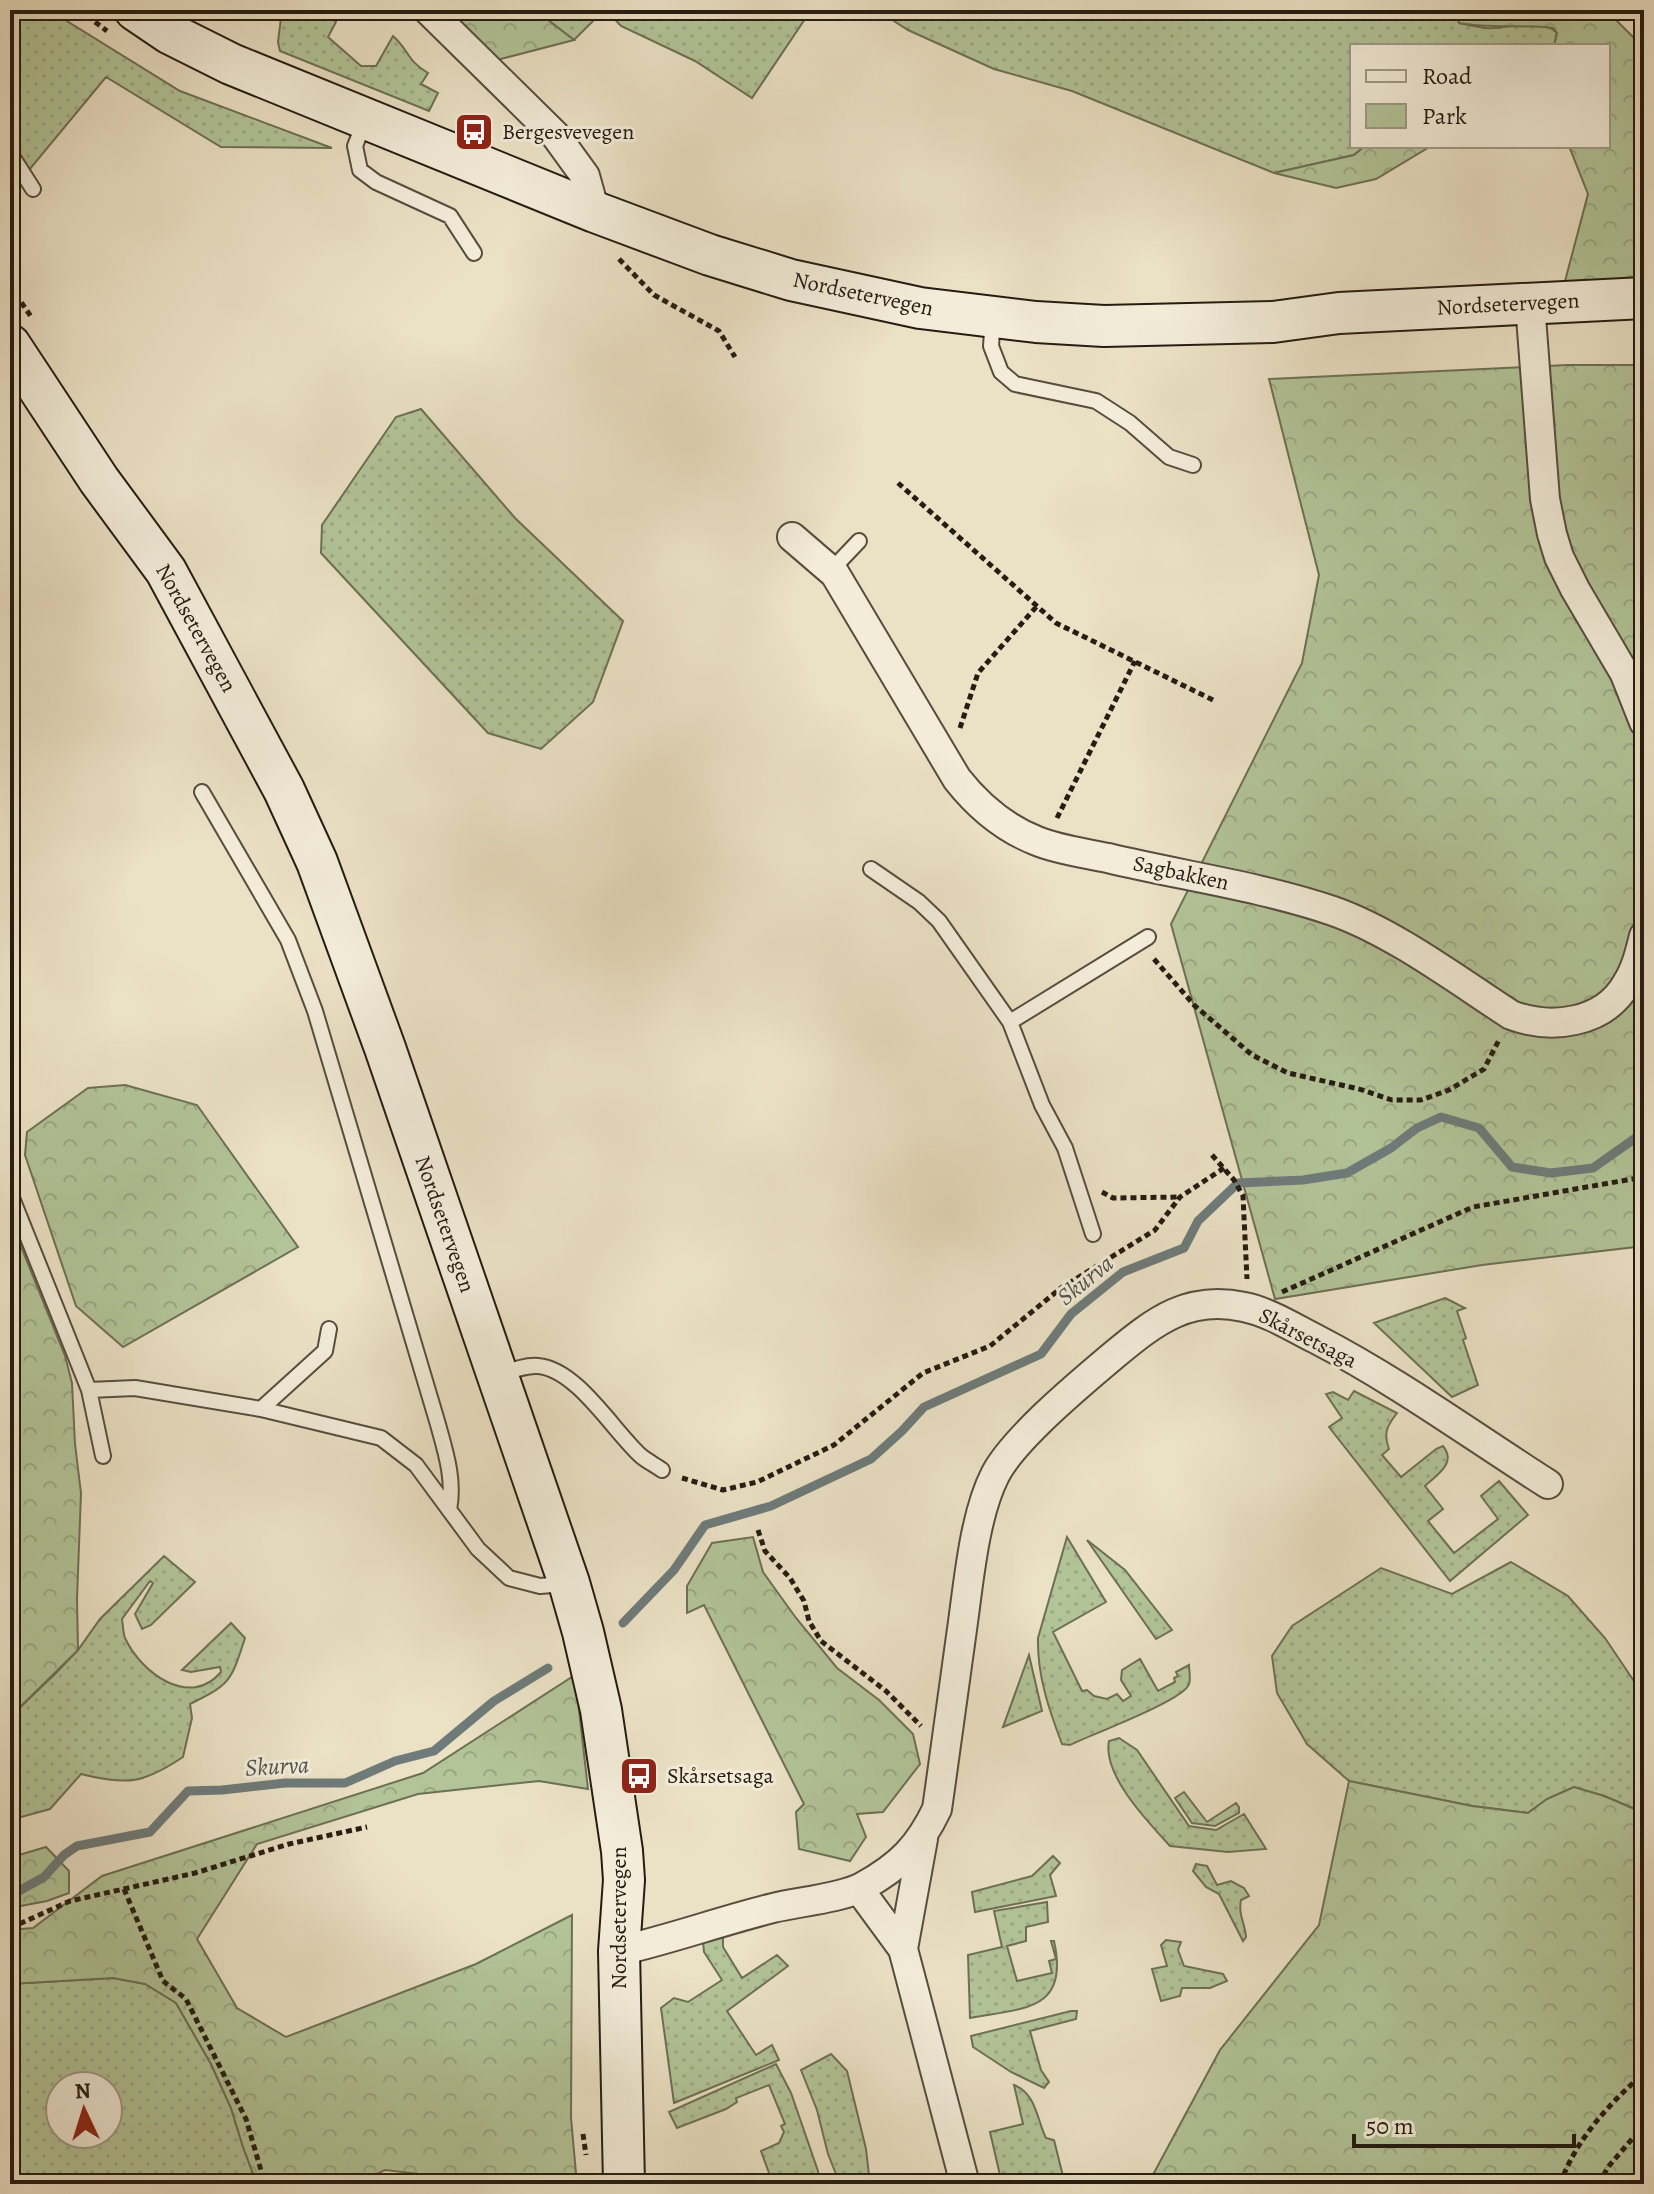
<svg xmlns="http://www.w3.org/2000/svg" width="1654" height="2194" font-family="Alegreya,serif">
<style>
.green{fill:url(#green-dots);stroke:#6c7055;stroke-width:2;fill-rule:evenodd}
.forest{fill:url(#forest-crowns);stroke:#6c7055;stroke-width:2}
.lines{fill:none;stroke-linecap:round;stroke-linejoin:round}
.stream{stroke:#6e7b7a;stroke-width:9}
.lane-casing{stroke:#564d3f;stroke-width:18}
.street-casing{stroke:#564d3f;stroke-width:32}
.secondary-casing{stroke:#251c12;stroke-width:44}
.path{stroke:#251c12;stroke-width:5;stroke-dasharray:6 4;stroke-linecap:butt}
.lane{stroke:#f2ecd9;stroke-width:14}
.street{stroke:#f2ecd9;stroke-width:28}
.secondary{stroke:#f2ecd9;stroke-width:40}
.labels{text-anchor:middle;dominant-baseline:central;stroke-width:6;stroke-linejoin:round;paint-order:stroke}
.poi-label{font-size:22px;fill:#251c12;stroke:#f2ecd9;text-anchor:start}
.street-label{font-size:22px;fill:#251c12;stroke:#f2ecd9}
.water-label{font-size:24px;font-style:italic;fill:#50534f;stroke:#f2ecd9}
</style>
<defs>
<pattern id="green-dots" width="8" height="8" patternUnits="userSpaceOnUse" patternTransform="scale(2)"><rect width="8" height="8" fill="#b2c498"/><path d="M2 2h.1M6 6h.1" fill="none" stroke="#99a882" stroke-width="1.8" stroke-linecap="round"/></pattern>
<pattern id="forest-crowns" width="20" height="18" patternUnits="userSpaceOnUse" patternTransform="scale(2)"><rect width="20" height="18" fill="#b2c498"/><path d="M2 6a3 3 0 1 1 6 0M12 15a3 3 0 1 1 6 0" fill="none" stroke="#99a882"/></pattern>
</defs>
<rect width="100%" height="100%" fill="#ebe1c5"/>
<filter id="stains"><feTurbulence type="fractalNoise" baseFrequency=".0025" numOctaves="4"/><feColorMatrix values="0 0 0 0 .2 0 0 0 0 .09 0 0 0 0 .02 0 0 0 .5 -.17"/></filter>
<radialGradient id="worn" r=".72"><stop offset=".6" stop-color="#630" stop-opacity="0"/><stop offset="1" stop-color="#630" stop-opacity=".3"/></radialGradient>
<!-- green -->
<path class="green" d="M10,10H49L180,91L332,148L221,147L106,77L10,193Z
M282,10H323L336,22L328,37L361,66H376L393,36C409,50 407,61 428,73L421,84L438,93L429,111L280,51L278,42Z
M535,10H604L574,40Z
M606,10H811L752,98L695,61L621,26Z
M877,10H1456L1459,23C1468,25 1477,27 1486,28C1507,30 1541,15 1557,33L1554,46H1352V146H1365L1354,155L1274,173L1072,91L994,69L908,30Z
M421,409L515,518L623,621L593,702L541,749L488,733L321,553L322,525L396,417Z
M1445,1298L1465,1308L1457,1311L1466,1338L1463,1340L1478,1385L1452,1397L1374,1323Z
M1354,1391L1397,1413C1387,1426 1383,1433 1389,1449L1382,1455L1401,1477L1436,1449L1443,1446C1457,1463 1437,1475 1425,1486L1443,1509L1428,1521L1454,1553L1498,1519L1481,1496L1499,1481L1528,1515L1450,1581L1329,1427L1342,1418L1326,1394L1333,1392L1348,1400Z
M1067,1537L1106,1602L1053,1632L1082,1691L1087,1690L1094,1696L1107,1699L1117,1694L1123,1701L1131,1696L1121,1680L1122,1670L1140,1659L1158,1691L1175,1682L1174,1678L1178,1676L1176,1672L1189,1665C1189,1670 1191,1679 1189,1684C1185,1700 1090,1735 1070,1745L1062,1744C1049,1710 1037,1675 1038,1638Z
M1087,1540L1125,1570L1172,1630L1156,1639Z
M164,1556L195,1582L151,1625L142,1629L135,1614L153,1583L150,1581L122,1619C123,1625 123,1633 125,1638C141,1673 190,1709 221,1672L220,1667L191,1672L182,1670L231,1623L245,1638C231,1681 231,1684 190,1704L192,1718L183,1757C144,1783 128,1786 81,1774L50,1809L14,1819L10,1817V1717L56,1673L78,1650L100,1619Z
M1511,1562L1568,1596L1605,1638L1644,1696V1813L1604,1796L1574,1787L1547,1799L1528,1813L1472,1806L1349,1781L1307,1744L1277,1693L1272,1656L1292,1626L1381,1568L1452,1594Z
M1029,1655L1042,1711L1003,1727Z
M1119,1738L1137,1750L1189,1826L1216,1830L1244,1814L1266,1849L1228,1852L1170,1846C1149,1823 1102,1775 1109,1741Z
M1184,1792L1207,1822L1236,1803L1239,1807V1813L1215,1826L1192,1823L1175,1798Z
M1053,1856L1060,1863L1050,1875L1056,1896L975,1912L972,1892L1032,1876Z
M1196,1864L1207,1866L1217,1885L1231,1881L1244,1888L1249,1896L1241,1900C1238,1915 1245,1923 1246,1937L1243,1941L1219,1894L1206,1887L1193,1871Z
M1047,1902L1048,1922L1026,1927V1941L1007,1946L1017,1981L1052,1973L1049,1961L1056,1959L1051,1941H1054C1070,2012 1022,2008 970,2018L968,1955L1002,1947L994,1911Z
M723,1935V1947L742,1978L777,1955L788,1966L727,2011L756,2055L772,2045L779,2060L674,2103L661,2008L674,1998L688,2002L722,1980L704,1952L703,1942Z
M1166,1940L1181,1942L1178,1950L1184,1966L1223,1974L1227,1981L1210,1988H1182L1180,1996L1161,2001L1152,1969L1167,1966L1161,1945Z
M113,1978L146,1984L176,2003L211,2064L231,2108L243,2147L257,2184H10V1984ZM60,2086H108V2134H60Z
M1071,2011H1077L1076,2019L1030,2031L1041,2070L1049,2082L1044,2088L1011,2072L973,2047L971,2036Z
M831,2054L847,2071L866,2149L869,2175L840,2184L828,2154L817,2110L801,2070Z
M776,2064L791,2093L818,2171L819,2184H773L761,2151L779,2143L784,2132L781,2126L785,2124L769,2085L736,2098L737,2102L726,2109L677,2128L669,2112Z
M1014,2085C1036,2093 1037,2120 1046,2138L1054,2140L1065,2184H1002L990,2132L1023,2124Z"/>
<!-- forest -->
<path class="forest" d="M450,10H535L574,40L497,60Z
M1456,10H1644L1607,11L1644,48V282L1564,285L1588,194L1569,146H1608V46H1554L1557,33L1553,28C1520,24 1492,29 1459,23Z
M1365,146H1431L1376,179L1336,188L1274,173L1354,155Z
M1568,365H1644V1246L1482,1265L1275,1299L1171,924L1302,663L1319,575L1269,379Z
M125,1085L197,1105L298,1247L123,1347L76,1306L25,1155L27,1132L88,1088Z
M10,1219L65,1356L72,1383L75,1444L81,1493L77,1599L78,1650L10,1717Z
M753,1537L763,1572L796,1618L837,1668L879,1700L913,1734L920,1764L883,1812L857,1814L866,1837L850,1861L799,1849L796,1812L804,1804L704,1605L687,1613V1586L712,1543Z
M575,1675L588,1789L539,1781L418,1794L257,1844L197,1939L237,2008L286,2037L476,1964L572,1915L571,2118L577,2184H482L479,2181L385,2170L355,2184H257L243,2147L231,2108L211,2064L176,2003L145,1984L113,1978L10,1984V1930L33,1928L102,1876L423,1773Z
M1349,1781L1472,1806L1528,1813L1547,1799L1574,1787L1604,1796L1644,1813V2184H1148L1220,2050L1319,1925Z
M10,1845L19,1855L46,1847L69,1871V1893L47,1901L10,1908Z"/>
<g class="lines">
<!-- stream -->
<path class="stream" d="M623,1623L674,1570L705,1525L771,1506L871,1459L902,1431L924,1407L1041,1354L1071,1314L1123,1272L1184,1248L1198,1221L1238,1183L1303,1180L1347,1173L1391,1148L1417,1128L1441,1117L1479,1128L1512,1167L1551,1173L1593,1168L1644,1132
M10,1893L19,1891L44,1877L64,1855L77,1846L150,1832L188,1791L222,1790L285,1783H345L395,1761L434,1751L494,1701L548,1668"/>
<!-- lane casing -->
<g class="lane-casing">
<path id="lane" d="M364,123L355,146L360,170L376,182L450,216L474,253
M10,153L33,189
M993,317L991,346L1001,372L1015,384L1096,401L1130,423L1169,457L1193,465
M835,574L840,561L859,541
M202,792L288,940L315,1011L437,1421C445,1450 455,1479 449,1510
M871,869L919,902L939,921L1010,1022
M10,1193L89,1390L135,1388L261,1409L381,1438L416,1465L478,1549L509,1578L540,1586L564,1584
M1093,1234L1065,1148L1042,1105L1010,1022L1148,937
M502,1374C513,1370 526,1365 538,1366C577,1369 614,1432 641,1456C647,1461 655,1465 662,1470
M89,1390L103,1456
M261,1409L325,1351L329,1329"/>
</g>
<!-- street casing -->
<g class="street-casing">
<path id="street" d="M428,10L556,136L585,176L595,212
M1530,304L1545,499L1552,534L1559,557L1575,589L1625,674L1644,722
M792,537L835,574L957,779C979,807 1004,828 1037,841C1059,850 1085,853 1108,858C1183,876 1259,886 1333,911C1393,932 1457,980 1511,1015C1551,1030 1604,1024 1627,983C1636,969 1640,952 1644,936
M859,1889L903,1949L965,2184
M903,1949L923,1839
M619,1951C671,1939 721,1921 773,1908C797,1902 842,1898 862,1887C900,1866 919,1847 937,1809C946,1747 954,1685 963,1622C969,1578 975,1514 995,1475C1013,1439 1082,1382 1114,1355C1156,1320 1189,1295 1244,1307C1269,1312 1294,1328 1316,1339C1397,1381 1471,1435 1548,1484"/>
</g>
<!-- secondary casing -->
<g class="secondary-casing">
<path id="secondary" d="M135,10L169,33L231,64L595,212L710,255L791,280L920,308L1036,322L1104,326L1273,322L1339,313L1644,298
M10,345L99,480L166,571L284,790L317,862L385,1048L569,1583L583,1632L601,1710L622,1851L624,1880L619,1951L624,2184"/>
</g>
<!-- path -->
<path class="path" d="M79,10L107,31
M619,259L654,295L719,331L735,357
M10,286L32,318
M898,483L1056,623L1213,700
M960,728L978,673L1037,606
M1057,818L1135,661
M1154,959L1194,1005L1252,1055L1288,1073L1359,1089L1392,1100H1421L1449,1090L1484,1069L1500,1038
M1212,1155L1234,1180L1243,1196L1247,1279
M1102,1192L1113,1198L1179,1197
M1282,1292L1473,1207L1644,1177
M682,1478L723,1490L757,1482L834,1445L923,1373L990,1346L1061,1288L1155,1230L1180,1197L1224,1168
M758,1530L765,1551L790,1578L804,1601L809,1621L821,1641L886,1691L921,1726
M124,1889L163,1981L186,1999L246,2119L265,2184
M10,1925H17L70,1901L195,1873L289,1844L367,1827
M583,2134L586,2155
M1560,2184C1577,2138 1608,2105 1644,2073
M1599,2184L1608,2167L1644,2125"/>
<!-- lane -->
<use href="#lane" class="lane"/>
<!-- street -->
<use href="#street" class="street"/>
<!-- secondary -->
<use href="#secondary" class="secondary"/>
</g>
<!-- icons -->
<defs>
<g id="bus-square" transform="scale(2)"><rect x="-9" y="-9" width="18" height="18" rx="4" fill="#8f2418" stroke="#f2ecd9"/><path d="M-5-6H5V4H4V6H2V4H-2V6H-4V4H-5ZM-3.5-4V0h7V-4ZM-3.5 1.2v1.5H-2V1.2ZM2 1.2v1.5H3.5V1.2Z" fill="#fff"/></g>
</defs>
<g fill-rule="evenodd">
<use href="#bus-square" x="474" y="132"/>
<use href="#bus-square" x="639" y="1776"/>
</g>
<g class="labels">
<!-- poi labels -->
<g class="poi-label">
<text x="502" y="132">Bergesvevegen</text>
<text x="667" y="1776">Skårsetsaga</text>
</g>
<!-- street labels -->
<g class="street-label">
<text transform="translate(863 294) rotate(12)">Nordsetervegen</text>
<text transform="translate(1508 304) rotate(-3)">Nordsetervegen</text>
<text transform="translate(196 628) rotate(61)">Nordsetervegen</text>
<text transform="translate(1181 873) rotate(12)">Sagbakken</text>
<text transform="translate(445 1224) rotate(71)">Nordsetervegen</text>
<text transform="translate(1308 1338) rotate(27)">Skårsetsaga</text>
<text transform="translate(619 1918) rotate(-90)">Nordsetervegen</text>
</g>
<!-- water labels -->
<g class="water-label">
<text transform="translate(1085 1280) rotate(-39)">Skurva</text>
<text transform="translate(277 1766) rotate(-3)">Skurva</text>
</g>
</g>
<!-- margin -->
<rect width="1654" height="2194" fill="none" stroke="#ebe1c5" stroke-width="40"/>
<rect x="12" y="12" width="1630" height="2170" fill="none" stroke="#251c12" stroke-width="4"/>
<rect x="20" y="20" width="1614" height="2154" fill="none" stroke="#251c12" stroke-width="2"/>
<!-- legend -->
<rect x="1350" y="44" width="260" height="104" fill="#f2ecd9" stroke="#a09989" stroke-width="2"/>
<rect x="1366" y="70" width="40" height="12" fill="#f2ecd9" stroke="#a09989" stroke-width="2"/>
<text x="1422" y="84" font-size="24" fill="#251c12">Road</text>
<rect x="1366" y="104" width="40" height="24" fill="#b2c498" stroke="#a09989" stroke-width="2"/>
<text x="1422" y="124" font-size="24" fill="#251c12">Park</text>
<!-- north arrow -->
<g transform="translate(84 2110) rotate(356)"><circle r="38" fill="#f2ecd9" stroke="#a09989" stroke-width="2"/>
<path d="M0-6L14 30L0 20L-14 30Z" fill="#8f2418"/>
<text y="-12" font-size="22" font-weight="bold" text-anchor="middle" fill="#251c12">N</text>
</g>
<!-- scale -->
<path d="M1354 2134v12h220v-12" fill="none" stroke="#251c12" stroke-width="4"/>
<text x="1366" y="2134" font-size="24" fill="#251c12" stroke="#f2ecd9" stroke-width="6" paint-order="stroke">50 m</text>
<rect width="100%" height="100%" filter="url(#stains)"/>
<rect width="100%" height="100%" fill="url(#worn)"/>
</svg>
